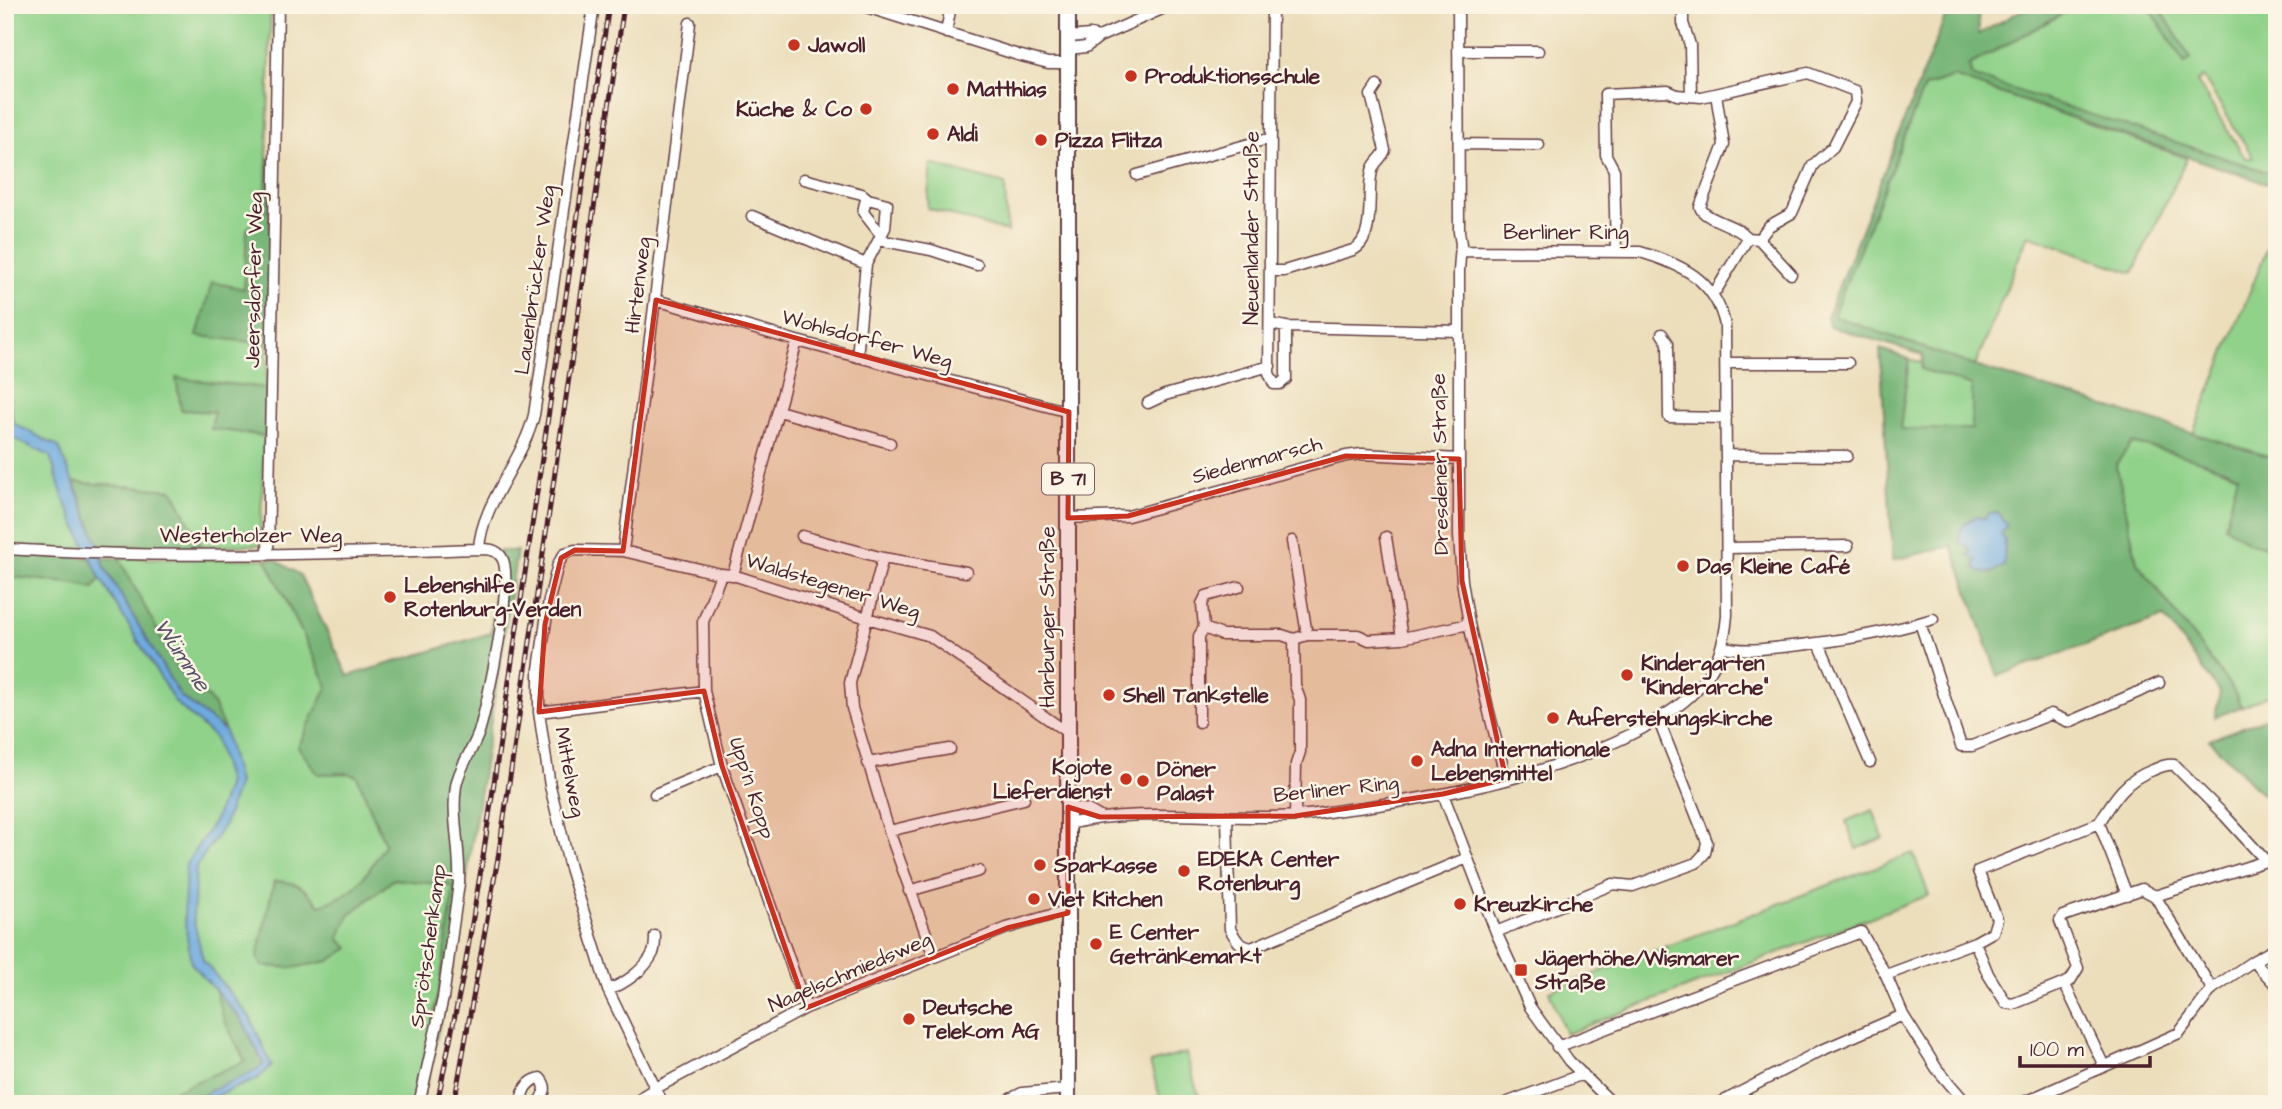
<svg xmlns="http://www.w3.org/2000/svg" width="2282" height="1109" font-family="'Architects Daughter',sans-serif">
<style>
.green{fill:#90d28a;stroke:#6d785a;stroke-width:2;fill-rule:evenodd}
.forest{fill:#74b476;stroke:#5f6a50;stroke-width:2}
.water{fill:#6dabdf;stroke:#5c6585;stroke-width:2}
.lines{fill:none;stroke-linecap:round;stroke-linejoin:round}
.minor-casing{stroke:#623c41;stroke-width:13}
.primary-casing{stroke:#623c41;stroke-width:18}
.minor{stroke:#fff;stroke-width:10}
.primary{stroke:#fff;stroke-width:14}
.rail-casing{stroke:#4a1f2b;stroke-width:5}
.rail{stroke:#fcf5e5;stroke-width:2.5;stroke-dasharray:8;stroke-linecap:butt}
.marked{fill:#c8321e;fill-opacity:0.2;stroke:#c8321e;stroke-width:5;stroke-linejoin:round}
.poi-dot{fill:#c8321e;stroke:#fcf5e5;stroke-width:2.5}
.labels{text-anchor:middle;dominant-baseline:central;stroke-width:5;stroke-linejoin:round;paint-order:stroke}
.shield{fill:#fcf5e5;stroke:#7f5f63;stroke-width:2}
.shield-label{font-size:19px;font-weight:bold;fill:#4a1f2b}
.poi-label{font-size:21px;font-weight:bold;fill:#4a1f2b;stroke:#fcf5e5;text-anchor:start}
.street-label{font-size:21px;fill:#4a1f2b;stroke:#fcf5e5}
.water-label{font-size:23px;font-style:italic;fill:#56506a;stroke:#fcf5e5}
</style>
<rect width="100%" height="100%" fill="#fcf5e5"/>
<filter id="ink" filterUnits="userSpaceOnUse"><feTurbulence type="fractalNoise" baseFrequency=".0143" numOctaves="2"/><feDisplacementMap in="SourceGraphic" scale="14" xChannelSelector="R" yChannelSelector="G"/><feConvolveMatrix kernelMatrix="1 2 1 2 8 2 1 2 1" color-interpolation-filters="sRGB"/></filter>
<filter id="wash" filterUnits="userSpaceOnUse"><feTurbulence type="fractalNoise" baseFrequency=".00686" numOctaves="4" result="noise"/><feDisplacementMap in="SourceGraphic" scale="28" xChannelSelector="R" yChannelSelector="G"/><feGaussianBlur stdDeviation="1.57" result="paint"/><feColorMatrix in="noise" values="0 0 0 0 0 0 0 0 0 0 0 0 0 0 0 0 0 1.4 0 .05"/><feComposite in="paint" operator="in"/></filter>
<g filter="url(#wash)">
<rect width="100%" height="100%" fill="#ecdebb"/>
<!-- green -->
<path class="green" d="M5,5H271L267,158L271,159L268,344L260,545L83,550L5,545Z
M2078,5H2148L2185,64L2191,59L2158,5H2277V175L1972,77L1968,66ZM2203,77L2253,157V158H2245L2197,82Z
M1954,77L2187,158L2133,273L2028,235L1975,366L1833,316L1924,87Z
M931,164L1005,184L1007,232L927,208Z
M2277,224V459L2193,433Z
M1909,359L1922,363L1921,369L1972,386V429H1900Z
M2132,443C2169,451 2204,460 2238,475L2248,542L2277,550V692L2241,707L2234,691L2137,562L2116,464Z
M5,554L120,561L119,558L266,559L328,686L318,774L347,773L357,776L385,844L390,877L344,912L330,943L349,948L339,939L349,915L394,879L454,886L441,980L415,1104H5Z
M1873,810L1883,838L1856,849L1846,821Z
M1913,853L1929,895L1566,1034L1549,991Z
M1186,1053L1199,1097L1174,1104H1162L1150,1063Z"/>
<!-- forest -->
<path class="forest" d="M1950,5H1978L1979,34L2031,5H2078L1969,65L1972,76L2277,175V187L1954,77L1924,87L1833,316L1975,366L2277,459V550L2248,542L2225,526L2238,475C2203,460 2169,451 2132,443L2116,464L2137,562L2234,691L2241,707L2215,717L2220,692L2164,617L1998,676L1952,546L1893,560L1880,349L1909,359L1900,429H1972V386L1921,369L1923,355L1829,326L1827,316Z
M2148,5H2158L2191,59L2185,64Z
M267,159H271L268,344L197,336L212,282L244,289L247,229L265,213Z
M176,378L266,388L265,436L211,429L214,412L181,410Z
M74,482L173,490L202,547L99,546Z
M499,551H517L454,959L426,1086L417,1088L441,980L454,886L394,879L349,915L339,939L349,948L329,961L293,968L263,966L257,958L274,881C300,882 302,886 320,905C357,894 366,876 385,844L357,776L347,773L318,774L298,747L328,686L266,559H274L300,575L348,676L491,633Z
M5,552L92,558L100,578L94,588L76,584L5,576Z
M101,558H119L178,669L193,677L214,706L225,731L180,696L105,568Z
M2277,714V809L2209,740Z
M215,989L242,1020L264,1064L255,1071L212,1090L192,1104H162L167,1094L245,1061L224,1020Z"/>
<!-- water -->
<path class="water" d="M5,295L16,301L6,378L13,423L59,447L99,546L105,568L180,696L225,731L238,783L224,825L196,867L193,917L203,960L250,1017L272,1066L256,1080L217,1095L205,1104H192L212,1090L255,1071L264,1064L242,1020L191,963L184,915L186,864L215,820L228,783L215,738L175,702L100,578L64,500L50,456L7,435L5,430Z
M1988,513H1999L2007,526L2001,534L2005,541L2004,566L1991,573L1980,571L1975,567L1976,559L1969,556L1971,551L1966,545H1961C1957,527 1962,525 1977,516L1984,519Z"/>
</g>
<g filter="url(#ink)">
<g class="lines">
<!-- minor casing -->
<g class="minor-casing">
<path id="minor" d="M860,5L1018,55L1048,63H1069
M1272,5L1269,373L1274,384H1280L1286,379V327
M1458,5L1459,232L1461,244L1459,271V536L1462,581L1469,624L1488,708L1506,779
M1683,5V23L1690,45L1691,96
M946,33L951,5
M1069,37L1090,35L1099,37
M1069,49L1086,47L1099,37L1171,5
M1458,51H1538
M1716,94L1724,145L1700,207C1705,221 1735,223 1748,238
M1459,144L1539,145
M1137,175L1271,138
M804,179L862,194L868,199
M752,216L866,264
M1759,239L1791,274
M879,240L931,250L977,265
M1616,251L1614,170L1606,155L1605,94L1668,91L1677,95L1701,97L1808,73L1855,91L1856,102L1833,147L1813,165L1792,213L1769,226L1759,239L1748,238L1717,289L1712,292
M1270,271H1284L1353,250C1378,238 1365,187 1373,168C1376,161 1383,157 1385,150L1371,95L1377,86
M656,300L797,341L1069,412
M1270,324L1286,327L1459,331
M1662,334L1668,343L1669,417L1726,418
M857,357L866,264L885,228L887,204L868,199L865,203L863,212L881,235
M1726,363H1848
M1148,403L1165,395L1270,366
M779,411L890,443
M1726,455L1847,456
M1068,518L1128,516L1346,456L1362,454L1459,459
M802,536L883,558L966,572
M1386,537L1402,638
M1292,541L1307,635
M1727,548L1848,546
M5,549C163,559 321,554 479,549C488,549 497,549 502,558C515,577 487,706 479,732C473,750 459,767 456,786C451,815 461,852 459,883L443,998L419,1104
M479,549C481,504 523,461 534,415L594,5
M623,551L690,23
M268,555L278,5
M883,558L850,683L852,708L889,831L934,956
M721,574L703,622L704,691L722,766L806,1008
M733,575L797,341
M1920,623L1961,746H1972L2051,714L2069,722L2159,683
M1204,628L1202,604L1206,596L1239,587
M1819,643L1870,762
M1722,646C1742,652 1762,649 1782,647C1833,642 1884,634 1933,619
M539,712L704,691
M1199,722V636L1204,628L1222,635H1282L1294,639
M868,763L950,749
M655,794L722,766
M1443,794L1496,932L1530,1007L1569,1061L1613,1104
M1068,807L1088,810L1100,817
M1227,816L1230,929C1236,939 1239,946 1251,948L1467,858
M1295,816L1296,764L1300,752V700L1295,685L1294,639L1307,635H1358L1369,640L1402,638L1469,624
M2099,823C2114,799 2125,780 2153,770C2160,767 2166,764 2174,765L2225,816L2266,861L2155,896
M1068,824C1142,806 1220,821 1295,816C1316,815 1337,810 1358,808C1455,794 1556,775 1643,728C1661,717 1680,707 1695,691C1715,671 1725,644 1727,615L1725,325C1715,279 1681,264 1640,252L1461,251
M889,831L1024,799
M909,891L979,871
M1496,932L1613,884L1633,886L1696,863L1705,853L1707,842L1658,719
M1975,942L1988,974L2006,1003L2013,1004L2070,981L2078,968L2060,921L2063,916L2142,889L2155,896L2212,989
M2253,961L2277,986
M1886,975L1975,942L1993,932L1997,919L1978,871L2099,823L2127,895
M2064,983L2104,1066
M608,990C624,984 645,970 653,953C655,948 655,941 655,936
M1557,1047L1861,932L1886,975L1903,1015L1937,1069L1967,1104
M522,1104C521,1091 527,1081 540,1078C549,1088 544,1094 537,1104
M637,1104L643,1096L656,1088L806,1008L1007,928L1058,913H1068
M663,1104L608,990L570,868L550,786L539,712V669L549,600L558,564L565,553L575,550L623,551L721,574L733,575L867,618L930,636L1068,733
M1000,1104L1022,1093L1068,1089
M1503,1104L1583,1074
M1718,1104L1820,1051L1903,1015
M2020,1104L2179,1033L2212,989L2253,961L2277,948"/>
</g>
<!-- primary casing -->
<g class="primary-casing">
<path id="primary" d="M1068,1104V5"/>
</g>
<!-- minor -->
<use href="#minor" class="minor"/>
<!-- primary -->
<use href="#primary" class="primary"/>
<!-- rail casing -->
<g class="rail-casing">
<path id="rail" d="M437,1104L465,966L483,857L609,5
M454,1104L498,858L624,5"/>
</g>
<!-- rail -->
<use href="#rail" class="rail"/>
</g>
</g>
<!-- marked area -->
<path class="marked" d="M656,300L1069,412L1068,518L1128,516L1346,456L1459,459L1462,581L1506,779L1443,794L1295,816L1100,817L1068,807V913L1007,928L806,1008L722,766L704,691L539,712L545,624L561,558L575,550L623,551Z"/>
<!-- markers -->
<g class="poi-dot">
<circle cx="794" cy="45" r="7"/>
<circle cx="1131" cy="76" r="7"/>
<circle cx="953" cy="89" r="7"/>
<circle cx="866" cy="109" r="7"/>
<circle cx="933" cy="134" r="7"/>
<circle cx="1041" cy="140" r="7"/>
<circle cx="1683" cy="566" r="7"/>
<circle cx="390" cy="597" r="7"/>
<circle cx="1627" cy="675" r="7"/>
<circle cx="1109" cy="695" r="7"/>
<circle cx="1553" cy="718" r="7"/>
<circle cx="1417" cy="761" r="7"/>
<circle cx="1126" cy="779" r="7"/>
<circle cx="1143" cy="781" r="7"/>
<circle cx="1040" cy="865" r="7"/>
<circle cx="1184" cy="871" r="7"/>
<circle cx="1034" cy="899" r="7"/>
<circle cx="1460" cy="904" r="7"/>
<circle cx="1096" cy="944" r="7"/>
<rect x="1514" y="963" width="14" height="14" rx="3.5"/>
<circle cx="909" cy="1019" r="7"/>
</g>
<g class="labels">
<!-- shield labels -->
<rect class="shield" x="1042" y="463.5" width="52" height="31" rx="5"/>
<g class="shield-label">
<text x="1068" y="479">B 71</text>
</g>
<!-- poi labels -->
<g class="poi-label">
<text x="808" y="45">Jawoll</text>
<text x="1145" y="76">Produktionsschule</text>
<text x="967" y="89">Matthias</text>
<text x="852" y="109" text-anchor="end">Küche &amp; Co</text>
<text x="947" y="134">Aldi</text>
<text x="1055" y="140">Pizza Flitza</text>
<text x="1697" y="566">Das Kleine Café</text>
<text x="404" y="585">Lebenshilfe<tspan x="404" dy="24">Rotenburg-Verden</tspan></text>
<text x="1641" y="663">Kindergarten<tspan x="1641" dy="24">"Kinderarche"</tspan></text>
<text x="1123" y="695">Shell Tankstelle</text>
<text x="1567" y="718">Auferstehungskirche</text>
<text x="1431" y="749">Adna Internationale<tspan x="1431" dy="24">Lebensmittel</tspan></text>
<text x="1112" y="767" text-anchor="end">Kojote<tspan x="1112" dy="24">Lieferdienst</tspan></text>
<text x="1157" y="769">Döner<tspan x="1157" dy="24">Palast</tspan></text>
<text x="1198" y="859">EDEKA Center<tspan x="1198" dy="24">Rotenburg</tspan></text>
<text x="1054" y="865">Sparkasse</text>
<text x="1048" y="899">Viet Kitchen</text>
<text x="1474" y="904">Kreuzkirche</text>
<text x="1110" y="932">E Center<tspan x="1110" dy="24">Getränkemarkt</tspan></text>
<text x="1535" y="958">Jägerhöhe/Wismarer<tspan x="1535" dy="24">Straße</tspan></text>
<text x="923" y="1007">Deutsche<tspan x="923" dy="24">Telekom AG</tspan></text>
</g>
<!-- street labels -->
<g class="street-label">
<text transform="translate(1251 228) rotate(-90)">Neuenlander Straße</text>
<text x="1566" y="232">Berliner Ring</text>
<text transform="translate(254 280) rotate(-89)">Jeersdorfer Weg</text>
<text transform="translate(535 280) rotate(-82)">Lauenbrücker Weg</text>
<text transform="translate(638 285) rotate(-83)">Hirtenweg</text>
<text transform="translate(867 339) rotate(15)">Wohlsdorfer Weg</text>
<text transform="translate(1257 460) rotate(-15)">Siedenmarsch</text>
<text transform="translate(1440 464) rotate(-91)">Dresdener Straße</text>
<text x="251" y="535">Westerholzer Weg</text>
<text transform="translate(833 586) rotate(17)">Waldstegener Weg</text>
<text transform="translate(1047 617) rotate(-90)">Harburger Straße</text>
<text transform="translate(570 772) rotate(79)">Mittelweg</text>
<text transform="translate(752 788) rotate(72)">Upp'n Kopp</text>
<text transform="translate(1336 789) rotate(-6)">Berliner Ring</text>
<text transform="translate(428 946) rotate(-82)">Sprötschenkamp</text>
<text transform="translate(850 972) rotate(-23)">Nagelschmiedsweg</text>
</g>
<!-- water labels -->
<g class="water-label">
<text transform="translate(182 655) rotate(56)">Wümme</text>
</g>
</g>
<!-- margin -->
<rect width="2282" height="1109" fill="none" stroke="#fcf5e5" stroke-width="28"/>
<!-- scale -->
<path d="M2020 1056v10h130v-10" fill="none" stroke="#4a1f2b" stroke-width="3.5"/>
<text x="2030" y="1056" font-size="21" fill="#4a1f2b" stroke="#fcf5e5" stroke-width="5" paint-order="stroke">100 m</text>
</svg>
